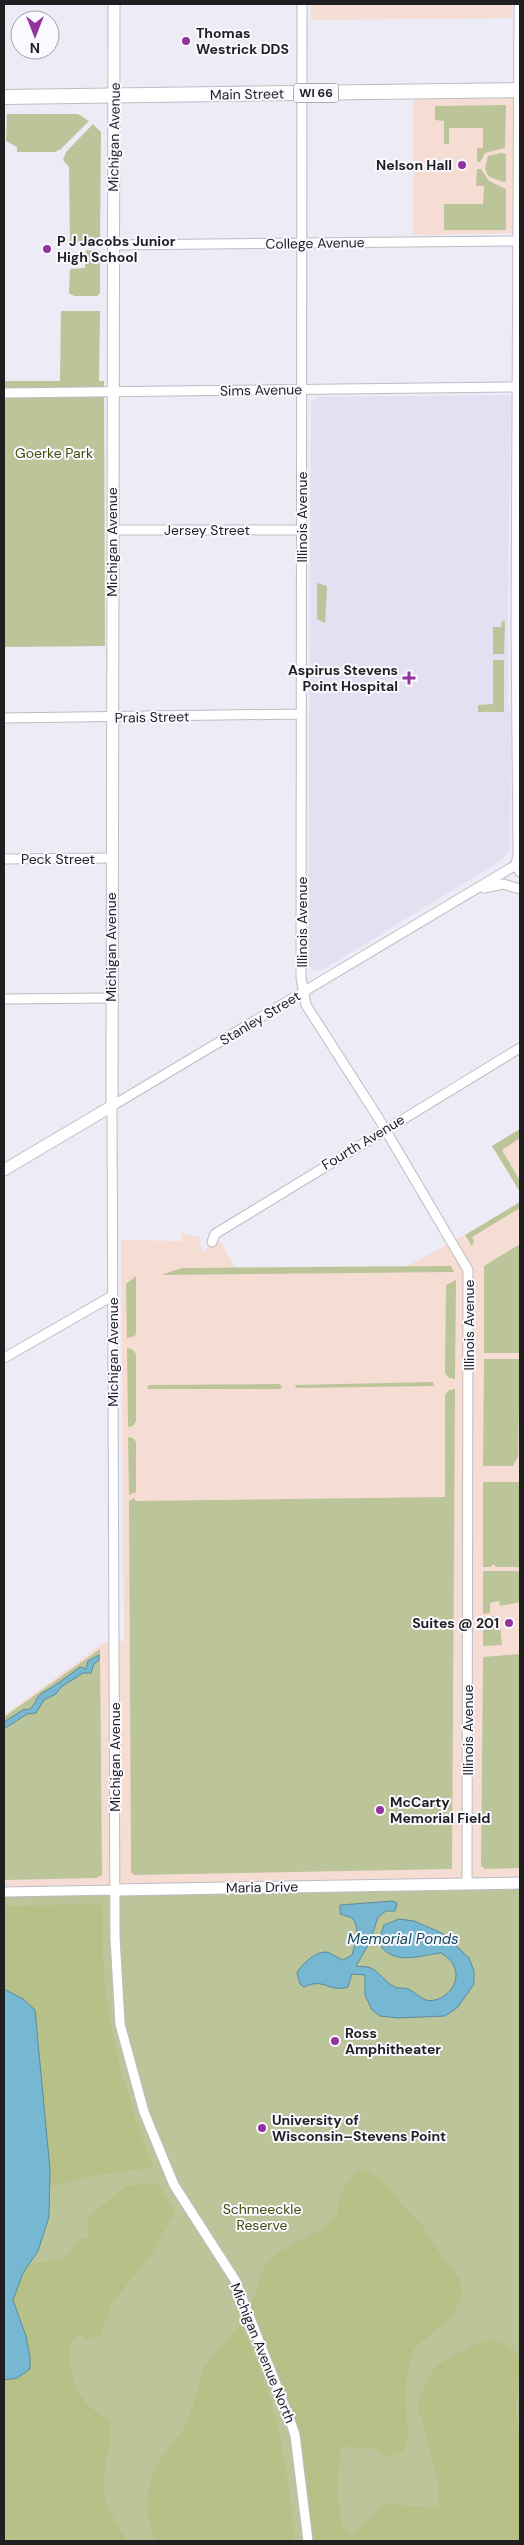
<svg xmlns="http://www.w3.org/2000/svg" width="524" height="2545" font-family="'DM Sans',sans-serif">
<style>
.built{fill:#e3e0f1}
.education{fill:#f6ddd4}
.green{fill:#bcc49a}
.forest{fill:#b6c087}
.water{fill:#76b8d1;stroke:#5c8a9c}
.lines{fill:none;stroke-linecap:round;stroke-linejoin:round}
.minor-casing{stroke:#bebcc5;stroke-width:11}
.tertiary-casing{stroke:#bebcc5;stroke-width:13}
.primary-casing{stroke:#bebcc5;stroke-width:16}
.minor{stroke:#fff;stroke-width:9}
.tertiary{stroke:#fff;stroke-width:11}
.primary{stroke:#fff;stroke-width:14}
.poi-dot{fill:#93349d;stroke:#faf9ff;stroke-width:2}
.labels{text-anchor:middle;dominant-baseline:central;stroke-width:4;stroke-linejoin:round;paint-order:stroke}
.shield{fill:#faf9ff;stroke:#616064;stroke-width:1}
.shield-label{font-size:12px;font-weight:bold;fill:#1f1e21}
.poi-label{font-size:14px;font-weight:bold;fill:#1f1e21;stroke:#faf9ff;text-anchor:start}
.street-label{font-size:14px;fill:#1f1e21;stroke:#faf9ff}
.park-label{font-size:14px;fill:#434b08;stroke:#faf9ff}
.water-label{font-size:15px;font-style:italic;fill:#0f495b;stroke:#faf9ff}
</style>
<rect width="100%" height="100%" fill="#edebf5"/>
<!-- built -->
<path class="built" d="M509,395L511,400L508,588V703L511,714L510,848L502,860L324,969L315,971L308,964V953L311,402L319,397Z"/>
<!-- education -->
<path class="education" d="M311,4H512V18L311,20Z
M520,98V233L413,235V99Z
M520,1129V1192L492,1146Z
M520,1202V2541H4V1715L105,1642L124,1641L121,1240L182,1241V1233L200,1237L202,1252L219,1240L235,1267L407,1266L465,1235Z"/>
<!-- green -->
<path class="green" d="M506,105L505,148L485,153L480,162H477V148H483V128H449V144H444V121L435,120V106Z
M7,114H78L89,121L61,149L55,152H17V147L6,141Z
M93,124L101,132L100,242L70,244L69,167L63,160L66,152Z
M501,153L506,154V181L503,182L488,176L485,168L488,156Z
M477,169H481L489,181L506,189V230H444V204H483L484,186H476Z
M86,250L100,251V293L97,296H74L69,293L70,269L85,268Z
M61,311H100L99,381H104L105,646L4,647V381H60Z
M317,583L327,586L325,623L317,619Z
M502,621H505L504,654H493V627H501Z
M493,660H504V712H478V705L493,704Z
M520,1129V1138L502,1150L520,1181V1192L492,1146Z
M520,1202V1208L472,1237L474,1242L472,1246L465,1235Z
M520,1244V1353H484V1266Z
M451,1266L454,1272L161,1275L182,1268Z
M136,1276V1333L135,1336L127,1338L126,1284Z
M456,1280L455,1379L449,1378L445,1373L446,1285Z
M127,1348L132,1349L136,1354V1421L133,1426L128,1427Z
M484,1359H520L518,1457L513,1466H483Z
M433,1382L434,1386L296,1388L295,1385Z
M280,1384L282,1388L280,1389H147L149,1385Z
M455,1389L452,1869L134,1875L131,1872L129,1501L134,1498L136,1501L445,1497V1395L449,1390Z
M128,1437L133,1438L136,1442V1492L129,1495Z
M483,1482H520V1567H496L493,1564L491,1567H483Z
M483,1571H520V1602L500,1606L499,1601L490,1603V1613L483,1614Z
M499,1616L502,1645L483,1646V1617Z
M100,1649L102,1875L96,1878L4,1880V1717Z
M520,1654V1868L485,1869L481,1866L483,1657Z
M520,1883V2541H4V1892Z"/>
<!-- forest -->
<path class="forest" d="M102,1904C103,1936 102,1971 107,2003C116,2061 132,2112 153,2167L98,2175L50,2187L39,2035L23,1999L4,1989V1906Z
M361,2168L385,2181L401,2205L421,2224L443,2258L459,2277L462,2295L452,2317L414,2348L408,2369L405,2394L408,2433L405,2451L388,2457L375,2449L340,2446L338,2490L341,2527L352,2536L385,2504L438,2508V2481L424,2425L417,2408L421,2395L433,2371L439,2364L479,2342L493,2340L509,2346L518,2355L520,2363L516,2408L520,2445V2541H308L295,2435L247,2311C258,2297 256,2279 266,2264C277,2248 307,2239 323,2228C328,2225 333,2220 337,2215C339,2194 345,2182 361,2168Z
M158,2183L175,2212L154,2250L111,2305L100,2336L87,2340L78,2334L69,2345C69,2382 77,2402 110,2421C112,2445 102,2468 104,2492C106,2508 119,2527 127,2541H4V2380L17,2378L30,2357L22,2319L13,2300L23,2273L29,2264L66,2258L79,2238L88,2239V2217L126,2186Z
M241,2323C274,2397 289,2460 294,2541H156C142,2518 146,2484 159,2461C167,2448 179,2438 186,2424C195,2407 195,2388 203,2370C208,2358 232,2336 241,2323Z"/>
<!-- water -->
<path class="water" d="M99,1655V1660L94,1664L91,1673H83L61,1687L56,1694L44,1700L36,1713L27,1714L4,1729V1722L23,1710L30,1709C36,1704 36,1697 42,1693C55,1686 67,1677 80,1667L86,1669L88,1661Z
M393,1901L397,1903L395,1911H386L378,1917L370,1942L356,1966C360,1967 366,1966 371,1968C379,1972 386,1983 395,1987C400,1989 405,1987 410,1990C416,1993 420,1998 426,2000C447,2005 473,1972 441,1953C421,1955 398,1965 382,1948L380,1937L384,1925L399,1919L414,1921L444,1934L469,1958L474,1971V1984L458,2007L445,2016L398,2018L380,2016L372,2010L365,1995V1975L352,1974L348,1987C328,1993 325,1977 304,1987L300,1984L297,1973C301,1965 315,1952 325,1952C331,1952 337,1958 343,1960L352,1955C355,1944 361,1928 352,1918L340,1914V1905Z
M4,1989L23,1999L35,2010L50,2170L49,2217L38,2251L23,2273L13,2300L26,2336L30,2357V2369L17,2378L4,2380Z"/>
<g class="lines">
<!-- minor casing -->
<g class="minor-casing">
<path id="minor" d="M302,4L301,977L306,1005L379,1119L468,1270L467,1884
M519,4L516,629L518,854L516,865L520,872
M112,245L517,241
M4,393L518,387
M112,530H302
M4,718L301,714
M4,859L112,858
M484,888L503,884L520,889
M4,999L111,998
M212,1242L215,1234L520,1048
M4,1358L112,1296
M4,1892L115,1890
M308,2541L295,2435L290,2420L235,2280L174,2185L144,2112L120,2024L115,1938L112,1106L516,865"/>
</g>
<!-- tertiary casing -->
<g class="tertiary-casing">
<path id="tertiary" d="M4,1170L112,1106L114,4
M115,1890L520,1883"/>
</g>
<!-- primary casing -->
<g class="primary-casing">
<path id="primary" d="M4,97L520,90"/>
</g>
<!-- minor -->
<use href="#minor" class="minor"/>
<!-- tertiary -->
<use href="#tertiary" class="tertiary"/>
<!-- primary -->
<use href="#primary" class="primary"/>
</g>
<!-- markers -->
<g class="poi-dot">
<circle cx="186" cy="41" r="5"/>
<circle cx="462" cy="165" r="5"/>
<circle cx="47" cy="249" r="5"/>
<path d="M406.5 670.5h5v5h5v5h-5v5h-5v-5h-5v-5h5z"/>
<circle cx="509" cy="1623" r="5"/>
<circle cx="380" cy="1810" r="5"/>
<circle cx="335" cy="2041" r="5"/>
<circle cx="262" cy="2128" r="5"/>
</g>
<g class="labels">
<!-- shield labels -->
<rect class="shield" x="293.5" y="83.5" width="45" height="19" rx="4"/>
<g class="shield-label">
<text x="316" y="93">WI 66</text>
</g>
<!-- poi labels -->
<g class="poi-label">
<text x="196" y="33">Thomas<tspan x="196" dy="16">Westrick DDS</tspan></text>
<text x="452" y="165" text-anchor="end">Nelson Hall</text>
<text x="57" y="241">P J Jacobs Junior<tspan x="57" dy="16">High School</tspan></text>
<text x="398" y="670" text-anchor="end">Aspirus Stevens<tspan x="398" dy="16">Point Hospital</tspan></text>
<text x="499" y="1623" text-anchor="end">Suites @ 201</text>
<text x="390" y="1802">McCarty<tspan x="390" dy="16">Memorial Field</tspan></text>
<text x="345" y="2033">Ross<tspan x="345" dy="16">Amphitheater</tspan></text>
<text x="272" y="2120">University of<tspan x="272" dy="16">Wisconsin–Stevens Point</tspan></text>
</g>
<!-- street labels -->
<g class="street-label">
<text transform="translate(247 94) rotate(-1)">Main Street</text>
<text transform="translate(114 137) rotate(-89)">Michigan Avenue</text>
<text transform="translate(315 243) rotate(-1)">College Avenue</text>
<text transform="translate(261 390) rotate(-1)">Sims Avenue</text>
<text transform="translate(302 517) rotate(-90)">Illinois Avenue</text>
<text x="207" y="530">Jersey Street</text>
<text transform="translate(112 542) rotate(-90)">Michigan Avenue</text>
<text transform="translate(152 717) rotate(-1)">Prais Street</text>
<text x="58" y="859">Peck Street</text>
<text transform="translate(302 922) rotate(-90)">Illinois Avenue</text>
<text transform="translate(111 947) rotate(-90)">Michigan Avenue</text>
<text transform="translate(260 1018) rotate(-31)">Stanley Street</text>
<text transform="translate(363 1142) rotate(-31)">Fourth Avenue</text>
<text transform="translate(469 1325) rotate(-90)">Illinois Avenue</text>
<text transform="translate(113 1352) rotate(-90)">Michigan Avenue</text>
<text transform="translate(468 1730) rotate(-90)">Illinois Avenue</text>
<text transform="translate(115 1757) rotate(-90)">Michigan Avenue</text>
<text transform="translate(262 1887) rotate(-1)">Maria Drive</text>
<text transform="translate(263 2353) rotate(68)">Michigan Avenue North</text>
</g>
<!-- park labels -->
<g class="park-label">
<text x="54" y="453">Goerke Park</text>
<text x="262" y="2209">Schmeeckle<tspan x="262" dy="16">Reserve</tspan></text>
</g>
<!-- water labels -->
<g class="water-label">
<text x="403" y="1939">Memorial Ponds</text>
</g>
</g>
<!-- border -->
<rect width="524" height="2545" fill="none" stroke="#1f1e21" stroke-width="10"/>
<!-- north arrow -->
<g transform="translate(35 35) rotate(180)"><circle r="24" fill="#faf9ff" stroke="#a2a1a6"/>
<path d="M0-4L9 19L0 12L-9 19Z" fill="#93349d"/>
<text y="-8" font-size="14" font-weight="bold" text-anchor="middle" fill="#1f1e21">N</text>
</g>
</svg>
